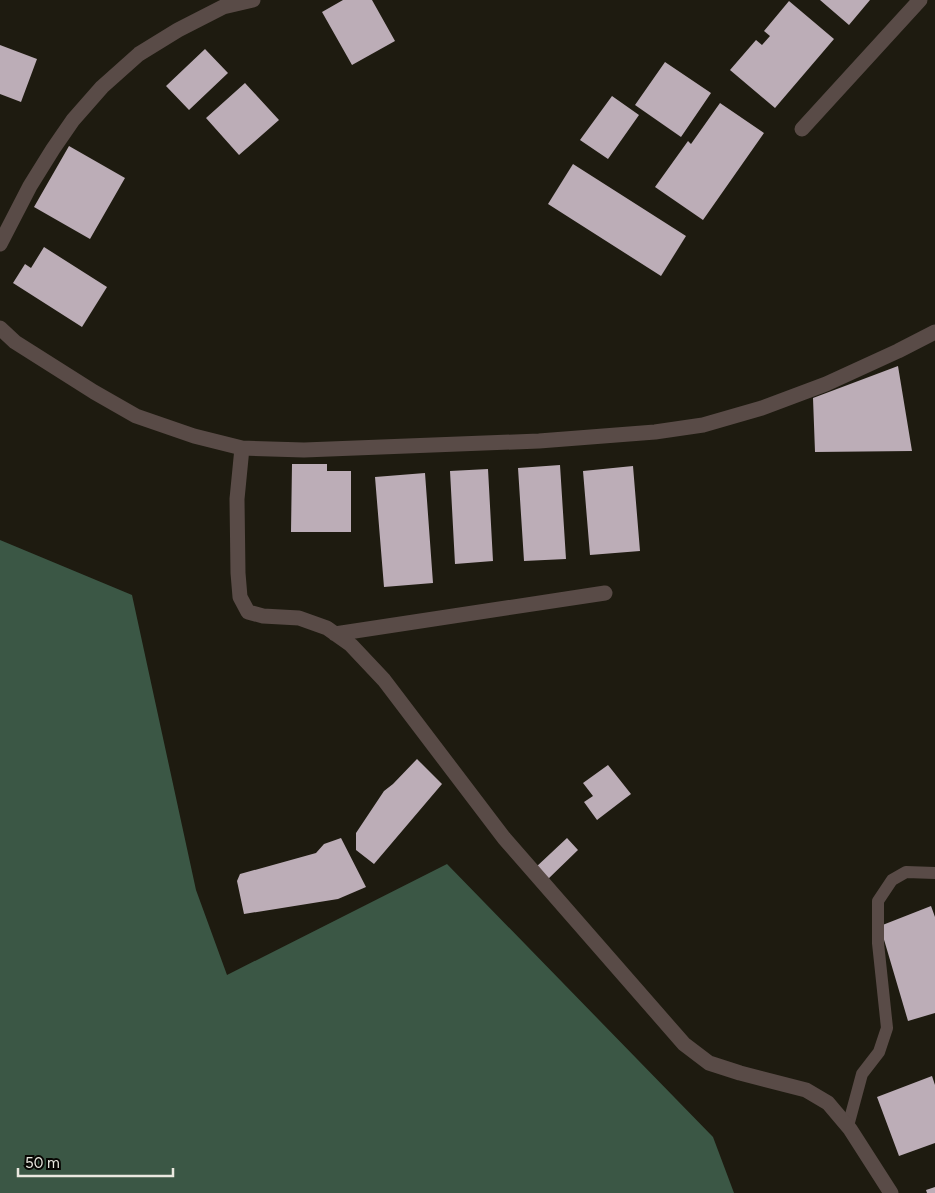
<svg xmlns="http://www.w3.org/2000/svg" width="935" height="1193" font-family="Figtree,sans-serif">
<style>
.forest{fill:#3b5745}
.building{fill:#bcadb7}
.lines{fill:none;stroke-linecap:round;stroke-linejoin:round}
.lane{stroke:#594b47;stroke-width:12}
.street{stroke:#594b47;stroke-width:15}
</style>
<rect width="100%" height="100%" fill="#1e1b10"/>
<!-- forest -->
<path class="forest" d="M0,540L132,595L196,890L227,975L447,864L713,1137L734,1193H0Z"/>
<!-- building -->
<path class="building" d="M343,0H372L395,41L352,65L322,12Z
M820,0H870L849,25Z
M789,1L834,39L775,108L730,70L756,40L762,45L770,36L764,31Z
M0,45L37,59L21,102L0,94Z
M205,49L228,73L189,110L166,86Z
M665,62L711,93L681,137L635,105Z
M245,83L279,120L239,155L206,118Z
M612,96L639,115L608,159L580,140Z
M720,103L764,133L703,220L655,187L688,141L691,144Z
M69,146L125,178L90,239L34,207Z
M573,164L686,236L661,276L548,204Z
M44,247L107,287L82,327L13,283L25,264L31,268Z
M898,366L912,451L815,452L813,398Z
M292,464H327V471H351V532H291Z
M560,465L566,559L524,561L518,468Z
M633,466L640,551L590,555L583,471Z
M488,469L493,561L455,564L450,471Z
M425,473L433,583L384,587L375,477Z
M417,759L442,784L374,864L356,850V833L384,791L393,784Z
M608,765L631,794L597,820L584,802L593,796L583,783Z
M341,838L366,887L338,899L244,914L237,881L240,874L316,853L324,844Z
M567,838L578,850L547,880L535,868Z
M931,906L935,917V1013L908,1021L880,926Z
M932,1076L935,1085V1143L899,1156L877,1097Z
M935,1187V1193H927L926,1190Z"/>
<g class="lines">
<!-- lane -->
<path class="lane" d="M848,1126L862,1074L879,1052L887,1028L878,943V901L892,880L906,872L935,873"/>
<!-- street -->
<path class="street" d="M802,129L920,0
M0,244L30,186L53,149L73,120L102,87L139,54L178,30L223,7L253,0
M0,328L15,342L94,392L136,416L194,436L242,448L304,450L539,441L655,432L703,425L762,408L826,384L898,351L935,332
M242,448L237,499L238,573L240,597L248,612L263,616L299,618L327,628L351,645L384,680L504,838L684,1044L709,1063L740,1073L806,1090L828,1103L850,1129L891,1193
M335,634L605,593"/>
</g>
<!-- scale -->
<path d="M18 1168v8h155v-8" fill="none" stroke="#eae8e0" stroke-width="2.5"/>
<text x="25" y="1168" font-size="15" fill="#eae8e0" stroke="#070603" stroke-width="4" paint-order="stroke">50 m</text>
</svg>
